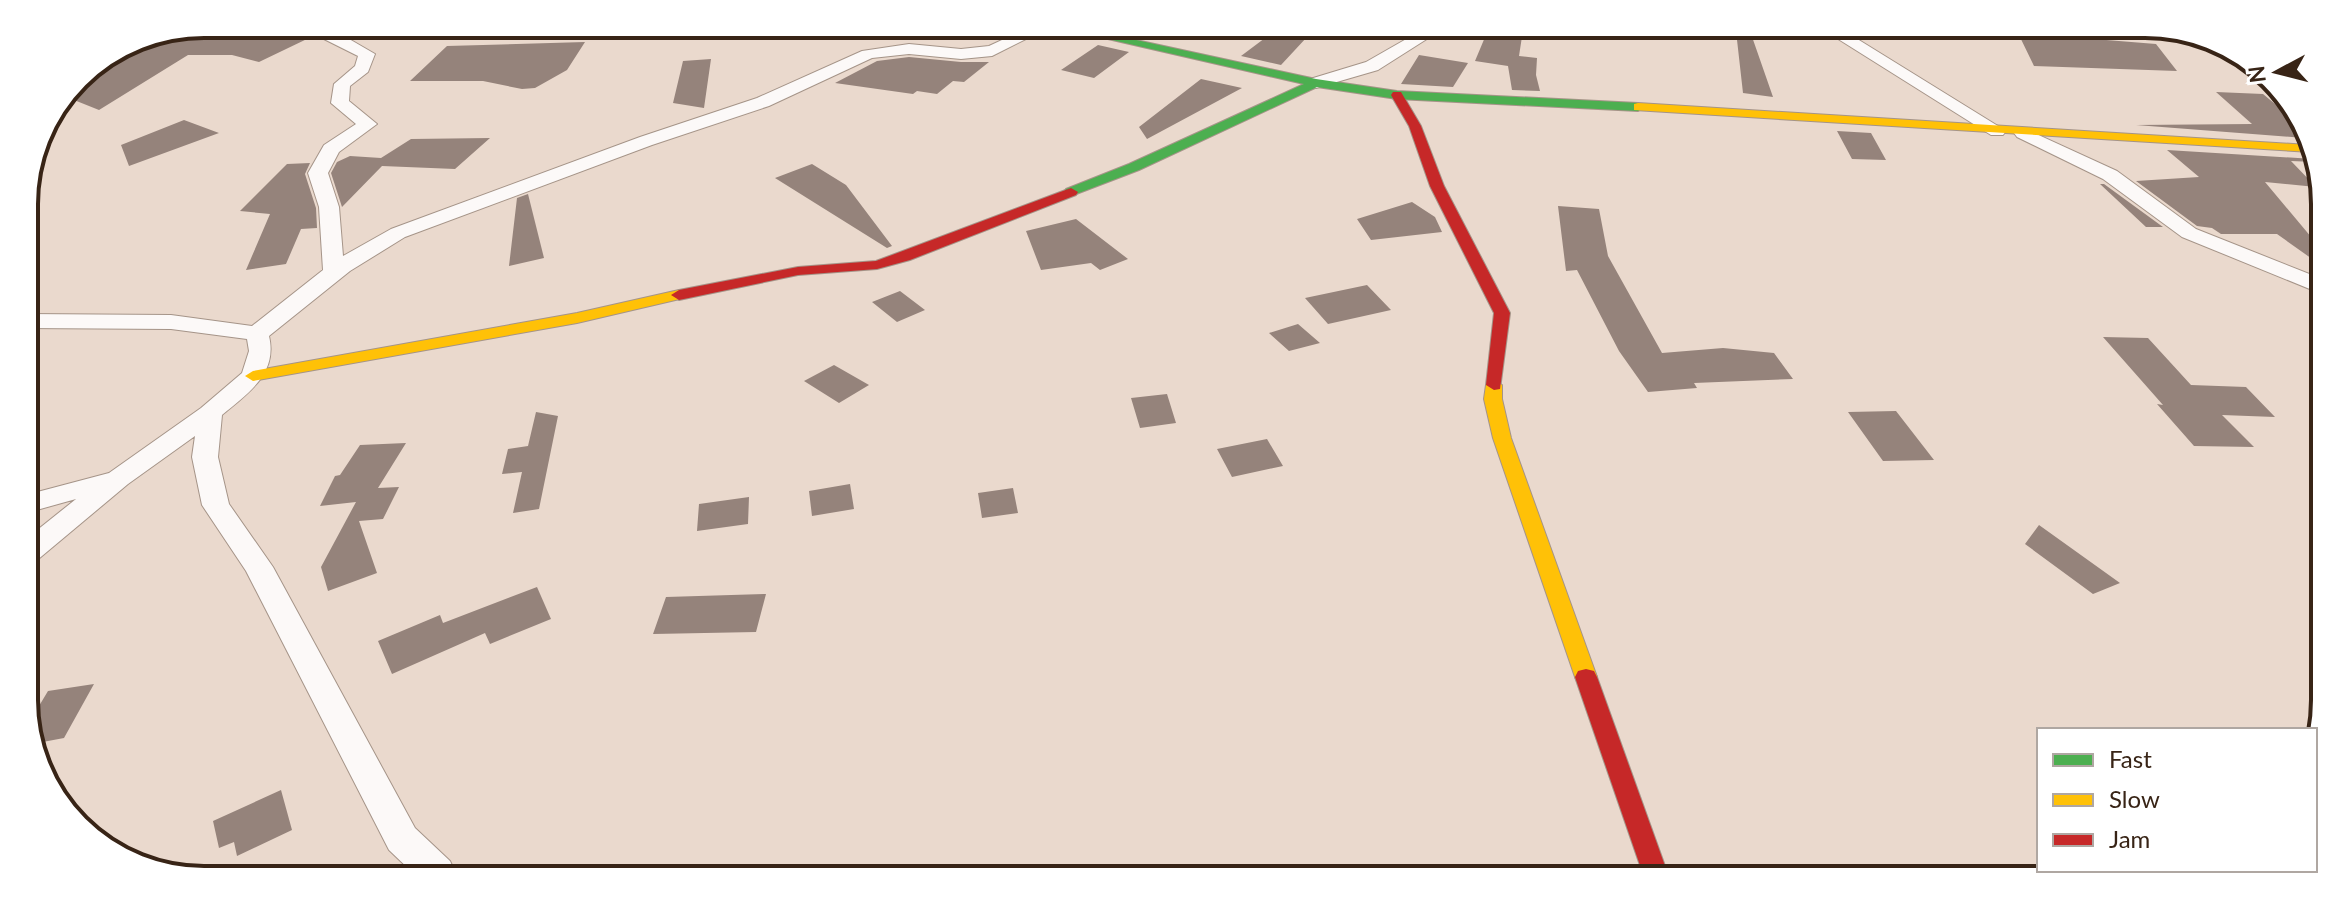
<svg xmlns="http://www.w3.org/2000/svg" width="2349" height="904" font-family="Lato,sans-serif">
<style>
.building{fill:#95837b}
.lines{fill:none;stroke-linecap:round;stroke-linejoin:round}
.street-casing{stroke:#a59488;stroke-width:2}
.fast-casing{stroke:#a59488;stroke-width:2}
.slow-casing{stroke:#a59488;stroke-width:2}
.jam-casing{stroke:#a59488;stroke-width:2}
.street{fill:#fcf9f8;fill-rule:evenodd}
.fast{fill:#4caf50;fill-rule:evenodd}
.slow{fill:#ffc107;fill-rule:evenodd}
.jam{fill:#c62828;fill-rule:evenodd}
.rim{fill:none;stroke:#382416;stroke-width:4}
</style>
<rect width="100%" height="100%" fill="#ead9cd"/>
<!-- building -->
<path class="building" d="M204,24L309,38L259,62L232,55H188L99,110L64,96L85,69L135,38Z
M1488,30H1523L1519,56L1537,58L1536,75L1540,91L1512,90L1508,66L1475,61Z
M1736,31H1750L1773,97L1743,93Z
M2018,33L2156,44L2177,71L2034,66Z
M1307,37L1281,65L1241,56L1265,38Z
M585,42L567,70L535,88L522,89L483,81H410L447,46Z
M1098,45L1129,52L1094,78L1061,70Z
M1419,55L1468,63L1453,87L1401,84Z
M909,57L961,62H989L964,82L953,81L937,94L917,91L913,94L835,83L877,61Z
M711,59L704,108L673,103L683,61Z
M1201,79L1242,88L1147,139L1139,127Z
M2216,92L2263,94L2298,123L2304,138L2136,125L2252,124Z
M184,120L219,133L129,166L121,145Z
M1837,131L1871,133L1886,160L1852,159Z
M490,138L455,169L382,166L342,207L331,173L337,162L350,156L381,158L411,139Z
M2167,150L2314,159L2315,162L2291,161L2316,187L2265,182L2322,250V266L2277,234H2221L2212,228L2197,226L2136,181L2199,177Z
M310,163L305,174L316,208L317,228L301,229L286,264L246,270L270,214L240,211L287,164Z
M812,164L846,185L892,246L887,248L775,178Z
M2100,184H2104L2163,227H2146Z
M528,194L544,258L509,266L517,198Z
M1412,202L1435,217L1442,232L1371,240L1357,219Z
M1558,206L1599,209L1608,256L1662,353L1723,348L1774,353L1793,379L1694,383L1697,388L1648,392L1619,351L1577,270L1566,271Z
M1076,219L1128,259L1100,270L1091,263L1041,270L1026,231Z
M1367,285L1391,310L1328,324L1305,298Z
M900,291L925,310L897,322L872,302Z
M1298,324L1320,343L1289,351L1269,333Z
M2103,337L2148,338L2191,385L2246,387L2275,417L2222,415L2254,447L2194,446L2157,404L2163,405Z
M834,365L869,385L839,403L804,381Z
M1167,394L1176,423L1140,428L1131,398Z
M1896,411L1934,460L1883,461L1848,412Z
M536,412L558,416L539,509L513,513L522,472L502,474L508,449L528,446Z
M1267,439L1283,466L1232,477L1217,449Z
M406,443L378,488L399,487L383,519L359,521L377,573L328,591L321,567L356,502L320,506L335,476L340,475L360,445Z
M850,484L854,509L812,516L809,491Z
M1013,488L1018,513L982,518L978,493Z
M749,497L748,524L697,531L699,504Z
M2039,525L2120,583L2093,594L2025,544Z
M537,587L551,619L490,644L485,633L392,674L378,641L440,615L443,623Z
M766,594L756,632L653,634L666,597Z
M94,684L64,738L32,744L27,726L48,691Z
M281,790L292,830L237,856L234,842L219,848L213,821Z"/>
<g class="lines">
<!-- street casing -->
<g class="street-casing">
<path id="street" d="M310,25H325L375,54L368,72L350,86L349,101L377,124L339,152L328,173L339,207L343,256L391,229L640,137L757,98L862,51L909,44L961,49L989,46L1028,28H1048L992,56L961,59L909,54L872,58L769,106L652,145L405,237L350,271L269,336C278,374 248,393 222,415L218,457L229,504L273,567L415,828L450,861L455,872H412L389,850L246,571L202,505L192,457L195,436L128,484L36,561L26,564V539L76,499L26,513V495L109,473L201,408L242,373L249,351L247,339L171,329L25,328V314L171,315L252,326L323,270L319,207L308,173L324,145L356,124L331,103L334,84L355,66L358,56L316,35Z
M1422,30H1441L1378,70L1316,88L1308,83L1310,79L1366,62Z
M1827,32H1846L2006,131L2003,135H1991Z
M2023,128L2117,171L2196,229L2322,279V294L2182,237L2103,179L2017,137L2014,133L2017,129Z"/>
</g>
<!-- fast casing -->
<g class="fast-casing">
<path id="fast" d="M1060,28H1081L1316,79L1397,91L1638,103L1644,107L1638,111L1397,99L1317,87L1139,170L1071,196L1064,192L1066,189L1129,164L1304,84Z"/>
</g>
<!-- slow casing -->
<g class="slow-casing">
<path id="slow" d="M1638,103L2308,145L2311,152L1634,110V104Z
M679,290L687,295L684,298L577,323L253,381L245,376L253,371L577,313Z
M1494,380L1502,385V399L1511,438L1597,677L1594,683L1586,685L1578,683L1575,677L1493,438L1484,399L1486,385Z"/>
</g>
<!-- jam casing -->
<g class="jam-casing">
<path id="jam" d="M1393,92H1401L1421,126L1444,186L1510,313L1500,389L1494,390L1486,385L1494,313L1430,186L1409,126L1391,95Z
M1071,188L1078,192L1076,195L910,260L877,269L798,275L679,300L671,295L679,290L798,267L876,261Z
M1586,669L1594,671L1597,677L1669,877H1644L1575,677L1578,671Z"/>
</g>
<!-- street -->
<use href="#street" class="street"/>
<!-- fast -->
<use href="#fast" class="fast"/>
<!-- slow -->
<use href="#slow" class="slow"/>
<!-- jam -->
<use href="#jam" class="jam"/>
</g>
<!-- crop -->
<path d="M0 0H2349V904H0ZM204 38H2145A166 166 0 0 1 2311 204V700A166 166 0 0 1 2145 866H204A166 166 0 0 1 38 700V204A166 166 0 0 1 204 38Z" fill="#fff" fill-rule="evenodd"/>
<path class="rim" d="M204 38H2145A166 166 0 0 1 2311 204V700A166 166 0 0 1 2145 866H204A166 166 0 0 1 38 700V204A166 166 0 0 1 204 38Z"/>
<!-- legend -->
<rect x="2037" y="728" width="280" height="144" fill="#ffffff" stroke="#afa7a2" stroke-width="2"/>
<rect x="2053" y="754" width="40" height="12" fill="#4caf50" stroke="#afa7a2" stroke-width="2"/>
<text x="2109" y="768" font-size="24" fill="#382416">Fast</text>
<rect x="2053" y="794" width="40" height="12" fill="#ffc107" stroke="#afa7a2" stroke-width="2"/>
<text x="2109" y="808" font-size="24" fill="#382416">Slow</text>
<rect x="2053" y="834" width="40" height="12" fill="#c62828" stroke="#afa7a2" stroke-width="2"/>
<text x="2109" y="848" font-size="24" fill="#382416">Jam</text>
<!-- north arrow -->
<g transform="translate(2277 72) rotate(263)" stroke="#ffffff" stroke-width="6" paint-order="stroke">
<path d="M0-6L14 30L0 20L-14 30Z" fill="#382416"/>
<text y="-12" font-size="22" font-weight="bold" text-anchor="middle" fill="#382416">N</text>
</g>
</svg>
